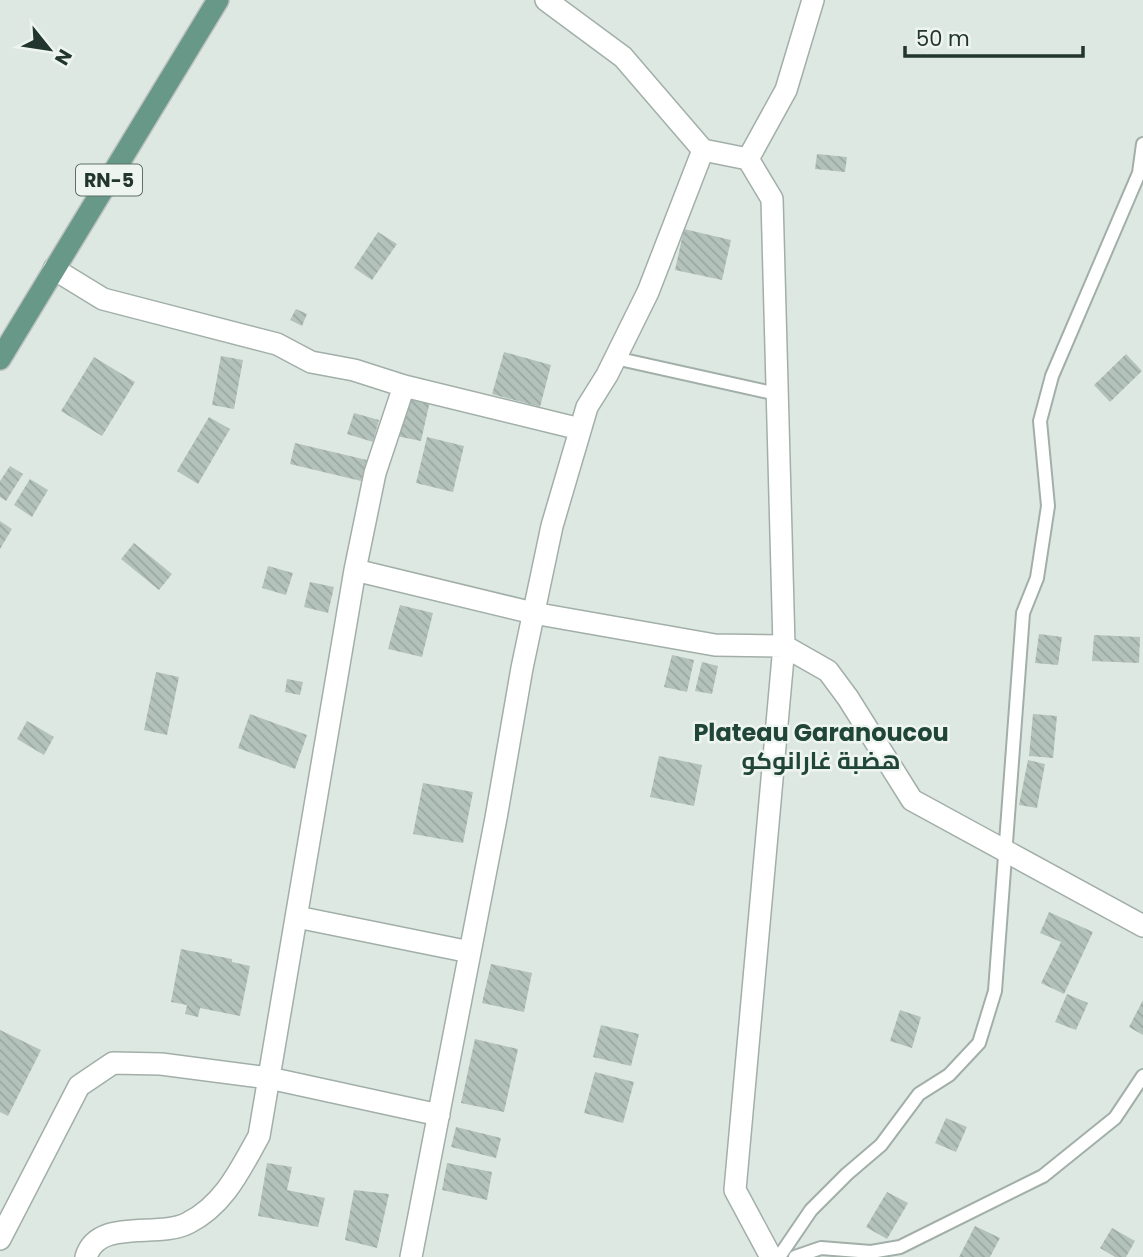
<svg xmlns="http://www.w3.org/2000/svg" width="1143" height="1257" font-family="Poppins,Cairo,sans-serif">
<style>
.building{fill:url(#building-back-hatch)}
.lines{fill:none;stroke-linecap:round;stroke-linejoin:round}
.lane-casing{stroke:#a2afa9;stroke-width:16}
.street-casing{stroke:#a2afa9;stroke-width:24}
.primary-casing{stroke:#bdc2c1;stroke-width:24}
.lane{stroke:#fff;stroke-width:12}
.street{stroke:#fff;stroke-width:21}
.primary{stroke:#689888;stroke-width:21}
.labels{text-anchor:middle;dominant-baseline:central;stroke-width:5;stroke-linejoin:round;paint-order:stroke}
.shield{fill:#eef5f1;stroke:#5f6f69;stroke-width:2}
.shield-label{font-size:19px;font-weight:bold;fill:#22352f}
.quarter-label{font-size:24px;font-weight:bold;fill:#204539;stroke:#eef5f1}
</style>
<defs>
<pattern id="building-back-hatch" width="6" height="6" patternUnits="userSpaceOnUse" patternTransform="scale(1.75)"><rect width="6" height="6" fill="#b4c2bc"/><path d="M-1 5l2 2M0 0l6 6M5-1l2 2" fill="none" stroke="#9aa7a2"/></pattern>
</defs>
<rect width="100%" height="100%" fill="#dee8e3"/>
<!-- building -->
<path class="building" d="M817,154L847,157L845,172L815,169Z
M684,229L731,240L722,280L675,270Z
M378,232L397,244L372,280L354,268Z
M296,309L307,314L302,326L290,320Z
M504,352L551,365L540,407L492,394Z
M1126,354L1142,371L1110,402L1094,385Z
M221,356L243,360L234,409L212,405Z
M94,357L135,382L102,436L61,411Z
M405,395L430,401L421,441L396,436Z
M354,413L379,420L373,442L347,434Z
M209,417L230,429L198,484L177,471Z
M427,437L464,446L453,492L416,483Z
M295,443L367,460L361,481L290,464Z
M10,466L23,474L6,501L0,497V481Z
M30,479L48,490L32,517L14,505Z
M0,521L12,529L0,549Z
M134,543L172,574L159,590L121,559Z
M268,566L293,573L286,595L262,588Z
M310,582L334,587L328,613L304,607Z
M400,605L433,613L422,657L388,649Z
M1039,634L1062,637L1058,665L1035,663Z
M1094,635L1140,637L1139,663L1092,661Z
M672,655L694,660L687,692L664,687Z
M702,662L718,666L712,694L695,691Z
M156,672L179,677L167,735L144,730Z
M287,679L303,682L300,695L285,692Z
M250,714L307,735L295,769L238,748Z
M1033,714L1057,716L1053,758L1029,756Z
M27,721L54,737L44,755L17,739Z
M659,756L702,765L694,806L650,797Z
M1028,760L1045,764L1037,808L1019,805Z
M423,783L473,792L463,843L413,834Z
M1049,912L1093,932L1064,994L1041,983L1061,942L1040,933Z
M181,949L232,959V962L250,966L240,1016L200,1008L198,1017L185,1014L187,1005L171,1002Z
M491,964L532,973L524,1012L482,1003Z
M1067,994L1088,1003L1076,1030L1055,1022Z
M1143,1000V1035L1129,1027Z
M900,1010L921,1017L912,1048L890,1041Z
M601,1025L639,1034L631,1066L593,1057Z
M0,1030L41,1050L8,1116L0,1112Z
M475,1039L518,1049L504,1112L461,1103Z
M595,1072L634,1082L623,1123L584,1113Z
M946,1118L967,1127L956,1152L935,1143Z
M456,1127L501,1138L496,1158L451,1147Z
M267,1163L292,1167L287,1190L325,1198L318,1227L258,1216Z
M447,1163L492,1172L487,1200L442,1190Z
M354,1190L389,1194L377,1248L345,1240Z
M887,1192L908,1203L887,1239L866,1227Z
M975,1226L1000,1238L990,1257H959Z
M1112,1228L1135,1241L1126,1257H1115L1100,1248Z"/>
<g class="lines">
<!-- lane casing -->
<g class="lane-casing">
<path id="lane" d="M615,358L777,394
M779,1257L811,1210L847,1174L881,1145L919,1094L949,1075L979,1043L995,991L1023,613L1037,578L1048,506L1040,421L1052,376L1139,173L1143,144
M795,1257L821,1248L871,1252L900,1247L1043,1176L1115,1118L1143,1076"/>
</g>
<!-- street casing -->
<g class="street-casing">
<path id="street" d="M546,0L623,57L703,150L748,159L772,199L784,646L735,1190L771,1257
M748,159L786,90L813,0
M54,269L103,299L277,344L311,362L354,370L404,386L580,429
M355,570L533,613L715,645L784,646L828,671L848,698L912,800L1143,926
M297,917L470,952
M0,1239L79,1086L113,1063L161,1064L269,1078L439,1115
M86,1257C98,1217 158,1239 188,1223C224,1205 240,1170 259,1136L355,570L375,473L404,386
M411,1257L496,818L522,668L552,526L587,407L607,375L648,292L703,150"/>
</g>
<!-- primary casing -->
<g class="primary-casing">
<path id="primary" d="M0,359L218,0"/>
</g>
<!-- lane -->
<use href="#lane" class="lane"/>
<!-- street -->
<use href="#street" class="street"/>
<!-- primary -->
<use href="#primary" class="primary"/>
</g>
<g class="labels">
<!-- shield labels -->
<rect class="shield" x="76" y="164.5" width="66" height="31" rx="5"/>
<g class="shield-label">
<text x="109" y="180">RN-5</text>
</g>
<!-- quarter labels -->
<g class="quarter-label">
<text x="821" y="732">Plateau Garanoucou<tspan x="821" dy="28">هضبة غارانوكو</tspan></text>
</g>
</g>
<!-- north arrow -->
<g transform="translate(49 49) rotate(120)" stroke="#eef5f1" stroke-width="5" paint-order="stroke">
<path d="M0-5L12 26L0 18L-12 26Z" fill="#22352f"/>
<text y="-10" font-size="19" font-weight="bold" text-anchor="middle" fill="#22352f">N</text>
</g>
<!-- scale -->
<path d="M905 46v10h178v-10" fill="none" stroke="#22352f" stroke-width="3.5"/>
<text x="916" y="46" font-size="21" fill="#22352f" stroke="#eef5f1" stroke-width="5" paint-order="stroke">50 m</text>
</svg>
